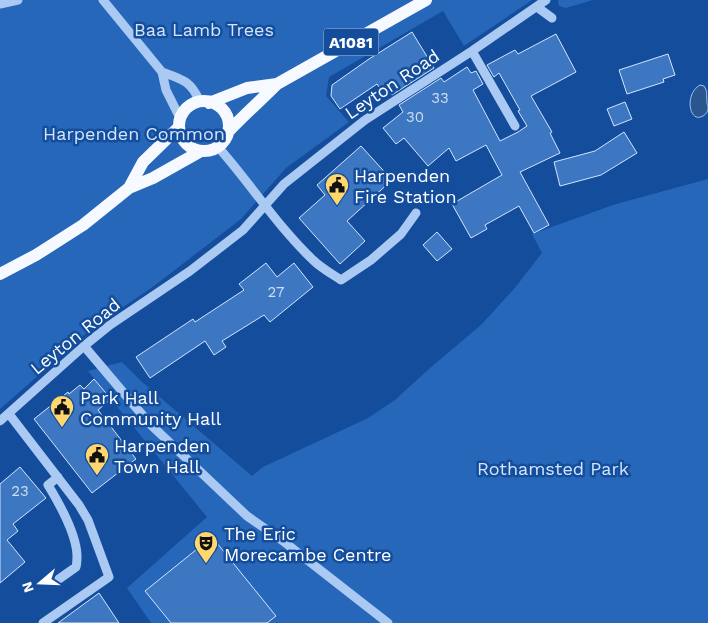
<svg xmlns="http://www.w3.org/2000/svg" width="708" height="623" font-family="'Work Sans',sans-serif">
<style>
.green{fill:#2767b9}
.water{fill:#2b558f;stroke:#9cc4f6}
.building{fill:#3d77c2;stroke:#d2e5fd}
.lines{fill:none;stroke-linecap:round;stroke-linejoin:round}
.minor{stroke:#aacaf3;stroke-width:9}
.major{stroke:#f6f9ff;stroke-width:12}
.labels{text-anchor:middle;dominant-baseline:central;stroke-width:5;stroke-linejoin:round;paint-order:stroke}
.number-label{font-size:15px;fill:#ceddf0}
.shield{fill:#144d9c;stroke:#b8cae1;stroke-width:1}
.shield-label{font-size:16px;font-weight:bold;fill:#fff}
.park-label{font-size:18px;fill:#d2e5fd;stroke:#144d9c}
.street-label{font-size:18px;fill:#fff;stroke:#144d9c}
.poi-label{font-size:18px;fill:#fff;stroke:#144d9c;text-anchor:start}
</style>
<rect width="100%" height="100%" fill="#144d9c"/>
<!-- green -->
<path class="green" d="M0,0H532L464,46L443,11L329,77L326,96L349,122L286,168L241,219L154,286L91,329L0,409Z
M558,0H593L566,8L559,6Z
M708,179V623H151L127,588L207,517L88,371L122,362L141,381L252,476L263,467L368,418L395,400L430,368L481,325L514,289L542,253L532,234L616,204Z"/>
<!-- water -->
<path class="water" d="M700,85L704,86C708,92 706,95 707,101C707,106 708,104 708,109C708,112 706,114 703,116C689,124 684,94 700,85Z"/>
<!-- building -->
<path class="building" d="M412,32L434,68L392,95L384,88L381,90L377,84L340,109L331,96L332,85L369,59Z
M556,34L576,72L531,96L552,132L550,133L560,153L520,172L549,225L534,233L519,206L485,225L487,229L471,238L452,204L502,175L486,145L456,161L449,148L428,166L404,138L396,144L383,128L403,112L399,105L441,78L444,82L467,67L471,73L476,71L483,84L473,90L500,141L518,132L527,126L518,111L520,110L499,73L494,77L487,65L515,50L518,54Z
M668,54L675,75L663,79L664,82L627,94L619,70Z
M625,102L632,119L614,126L607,109Z
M624,132L637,153L601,175L560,186L554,162L595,151Z
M361,146L392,180L347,221L365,241L340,264L299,218L325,195L317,185Z
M437,232L452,249L437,261L423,245Z
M266,263L277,277L294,263L313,287L270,322L264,315L222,341L226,347L214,355L205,341L150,378L136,357L193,319L195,322L244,290L239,284Z
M94,379L111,399L98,410L136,459L92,493L34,419L68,392L69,394L80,385L84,389Z
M20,467L46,498L13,524L18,531L7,540L25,562L0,583V484Z
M212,537L276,616L267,623H171L145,591Z
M99,593L119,623H58Z"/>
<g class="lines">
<!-- minor -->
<path class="minor" d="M103,0L162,72L166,90L180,118
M0,4L18,0
M537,7L552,18
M472,51L515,126
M162,72C182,79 191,81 200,102
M218,147C251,184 277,226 313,260C321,268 332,274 341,280L371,260L401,234L416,213
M84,346L150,424L247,516L283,541L388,623
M9,414L79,505L88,520L109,577L43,623
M0,421L84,346L110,325L190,271L243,230L284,184L365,120L472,51L546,0
M58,477L48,485C59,503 76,534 77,555C77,559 77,563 76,567L59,579"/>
<!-- major -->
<path class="major" d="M179 126a25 25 0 1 1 50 0a25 25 0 1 1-50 0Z
M209,103L247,88L277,84
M228,132C244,115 261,100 277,84L426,0
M129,188L143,162L179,127
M0,274L36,255L83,225L129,188L153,178L201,151"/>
</g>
<!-- icons -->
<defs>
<g id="civic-pin" transform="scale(1.25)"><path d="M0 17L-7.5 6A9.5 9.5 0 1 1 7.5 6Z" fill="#ffd76c" stroke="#144d9c"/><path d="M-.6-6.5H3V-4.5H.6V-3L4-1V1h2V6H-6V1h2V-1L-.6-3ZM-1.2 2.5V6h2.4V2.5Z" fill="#111"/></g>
<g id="theatre-pin" transform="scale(1.25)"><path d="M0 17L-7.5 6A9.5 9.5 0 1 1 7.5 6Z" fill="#ffd76c" stroke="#144d9c"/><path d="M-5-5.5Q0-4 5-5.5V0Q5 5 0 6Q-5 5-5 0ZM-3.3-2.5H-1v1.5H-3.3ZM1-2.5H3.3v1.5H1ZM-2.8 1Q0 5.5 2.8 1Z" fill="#111"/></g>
</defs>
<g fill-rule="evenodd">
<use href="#civic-pin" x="337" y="185"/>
<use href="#civic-pin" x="62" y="407"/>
<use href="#civic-pin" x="97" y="455"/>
<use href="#theatre-pin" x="206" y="543"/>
</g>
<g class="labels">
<!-- number labels -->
<g class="number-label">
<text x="440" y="98">33</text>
<text x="415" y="117">30</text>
<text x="276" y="292">27</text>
<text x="20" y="491">23</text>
</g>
<!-- shield labels -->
<rect class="shield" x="323.5" y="28.5" width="55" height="27" rx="4"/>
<g class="shield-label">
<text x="351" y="42">A1081</text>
</g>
<!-- park labels -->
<g class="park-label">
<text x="204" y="29">Baa Lamb Trees</text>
<text x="134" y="133">Harpenden Common</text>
<text x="553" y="468">Rothamsted Park</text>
</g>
<!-- street labels -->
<g class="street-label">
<text transform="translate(392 84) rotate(-34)">Leyton Road</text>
<text transform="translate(75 336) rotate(-39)">Leyton Road</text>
</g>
<!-- poi labels -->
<g class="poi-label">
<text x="354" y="175">Harpenden<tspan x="354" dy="21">Fire Station</tspan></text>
<text x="80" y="397">Park Hall<tspan x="80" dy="21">Community Hall</tspan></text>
<text x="114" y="445">Harpenden<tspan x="114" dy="21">Town Hall</tspan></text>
<text x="224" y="533">The Eric<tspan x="224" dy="21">Morecambe Centre</tspan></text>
</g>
</g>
<!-- north arrow -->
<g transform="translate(40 583) rotate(251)" stroke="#144d9c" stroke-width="4" paint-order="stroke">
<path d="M0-4L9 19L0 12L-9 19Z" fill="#ffffff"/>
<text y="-8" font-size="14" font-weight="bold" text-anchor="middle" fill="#ffffff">N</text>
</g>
</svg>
